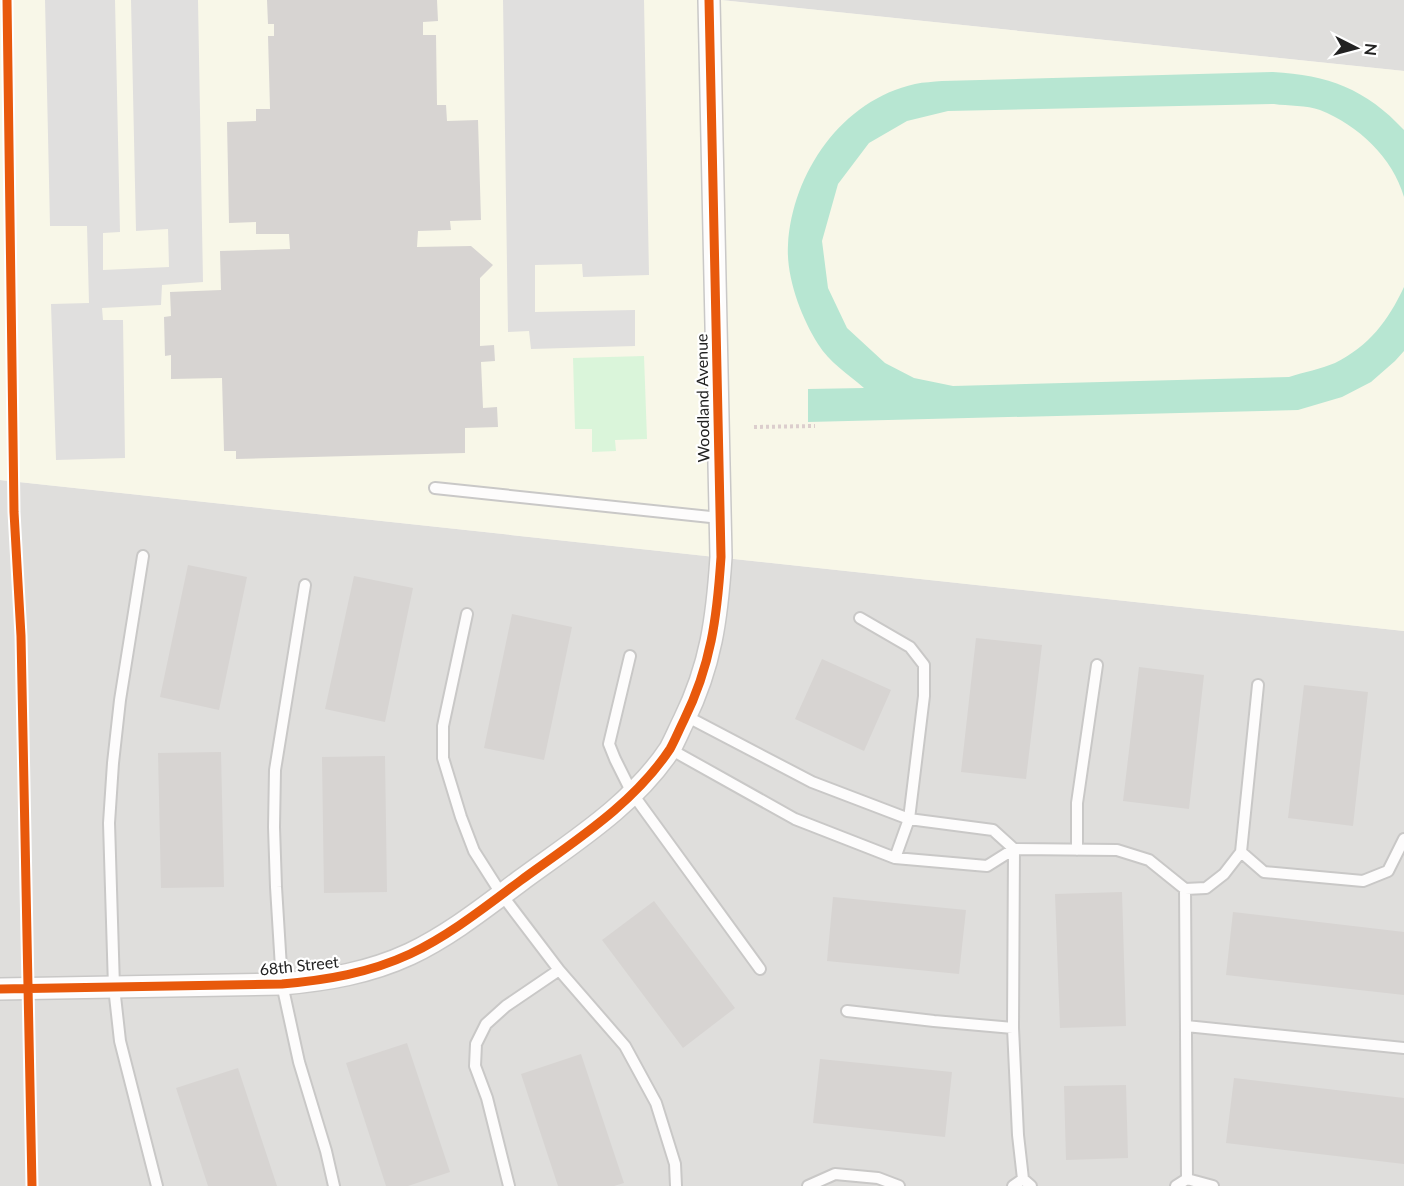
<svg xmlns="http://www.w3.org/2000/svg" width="1404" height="1186" font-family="Lato,sans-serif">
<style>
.residential{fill:#dfdedc}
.education{fill:#f8f7e8}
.park{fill:#daf5da}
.pitch{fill:#b7e6d2}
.parking{fill:#e0dfde}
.building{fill:#d7d4d2}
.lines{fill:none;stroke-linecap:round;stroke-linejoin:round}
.lane-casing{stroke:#c9c8c7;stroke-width:14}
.street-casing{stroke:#c9c8c7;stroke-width:24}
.path{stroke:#dccecd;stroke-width:4;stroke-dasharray:3 3;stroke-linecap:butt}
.lane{stroke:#fdfcfc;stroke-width:10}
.street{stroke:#fdfcfc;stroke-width:21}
.cycleway-casing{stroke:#fff;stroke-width:13}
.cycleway{stroke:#e8590c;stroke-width:9}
.labels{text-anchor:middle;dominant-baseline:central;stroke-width:4.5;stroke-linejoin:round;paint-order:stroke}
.street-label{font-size:16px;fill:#222;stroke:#fff}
</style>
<rect width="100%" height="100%" fill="#f0eeeb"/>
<!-- residential -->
<path class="residential" d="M721,0H1404V71Z
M0,480L1404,631V1186H0Z"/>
<!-- education -->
<path class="education" d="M0,0H721L1404,71V631L0,480Z"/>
<!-- park -->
<path class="park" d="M644,356L647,439L615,440L616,451L592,452V429H575L573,358Z"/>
<!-- pitch -->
<path class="pitch" d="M1273,72C1328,75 1366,89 1404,130V197C1393,158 1358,125 1320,110C1307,105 1288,106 1274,104L948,111L907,121L869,143L838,184L822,241L828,288L847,328L885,363L914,378L953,386L1289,377C1304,372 1321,369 1335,363C1369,346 1388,321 1404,287V351L1395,361L1371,382L1342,397L1298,410L808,422V389L864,388C848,374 829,362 818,344C801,317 786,277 788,245C792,173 842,100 915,84C924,82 933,82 942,81Z"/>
<!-- parking -->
<path class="parking" d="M45,0H115L120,232L103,233V270L169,267L168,229L136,231L131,0H198L203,282L162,285L161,305L102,308L103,320H123L125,458L56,460L51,304L89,303L87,226H50Z
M503,0H644L649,275L583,277L582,264L535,265V312L635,310V346L531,349L529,331L508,332Z"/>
<!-- building -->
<path class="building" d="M267,0H437L438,21L423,22V35H436L437,105H446L447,121L478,120L481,220L450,221L451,230L418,231L417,247L471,246L493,265L480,278V346L494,345L495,361L481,362L483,408L497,407L498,427L465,428V453L236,459V451H224L222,378L171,379V355L165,356L164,317L171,316L170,292L221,290L220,251L290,249L289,234H256V222L229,223L227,122L256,121V109H270L268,36H274V24H268Z
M188,565L247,577L219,710L160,697Z
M354,576L413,588L385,722L325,709Z
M512,614L572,627L544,760L484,748Z
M976,638L1042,645L1026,779L961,772Z
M822,659L891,690L864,751L795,719Z
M1139,667L1204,675L1189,809L1123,801Z
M1304,685L1368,692L1353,826L1288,818Z
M221,752L224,887L161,888L158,753Z
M385,756L387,892L324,893L322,757Z
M1122,892L1126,1026L1060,1028L1055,894Z
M833,897L966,910L959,974L827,961Z
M654,901L735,1008L683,1048L602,940Z
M1233,912L1404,932V995L1226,975Z
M407,1043L450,1172L408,1186H386L346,1063Z
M581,1054L624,1183L614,1186H558L521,1074Z
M820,1059L952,1072L945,1137L813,1123Z
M238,1068L277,1186H208L176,1088Z
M1234,1078L1404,1098V1164L1226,1143Z
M1126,1085L1128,1158L1066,1160L1064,1086Z"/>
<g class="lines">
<!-- lane casing -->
<g class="lane-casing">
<path id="lane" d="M435,488L720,518
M143,556L120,700L113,763L109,823L111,889L114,987L120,1041L157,1186
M305,585L275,770L274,827L276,887L282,984L299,1062L326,1151L334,1186
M467,614L443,726V758L461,817L474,851L502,895L559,970L625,1046L656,1103L675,1164L676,1186
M860,618L910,647L924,665V696L909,819L895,858
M630,656L609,744L615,759L632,793L760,969
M686,716L812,782L909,819L993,830L1014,849L1013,1028
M670,749L795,819L895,858L987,866L1014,849L1117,850L1149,860L1185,889L1206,888L1224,874L1241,852L1258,685
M1077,850V803L1097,665
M1241,852L1264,872L1363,881L1388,871L1404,839
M1185,889L1187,1179
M847,1011L934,1021L1013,1028L1018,1135L1023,1179L1031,1186
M1186,1026L1404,1048
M509,1186L487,1098L475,1066L476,1044L486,1024L506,1006L559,970
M808,1186L835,1174L878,1178L899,1186
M1013,1186L1023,1179
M1176,1186L1187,1179L1213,1186"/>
</g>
<!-- street casing -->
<g class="street-casing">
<path id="street" d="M0,989L282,984C327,980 369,973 410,954C450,935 485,907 520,881C573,842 633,805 670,749C675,740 679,730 684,720C711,665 717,618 721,557L709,0"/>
</g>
<!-- path -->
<path class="path" d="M754,427L815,426"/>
<!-- lane -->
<use href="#lane" class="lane"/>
<!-- street -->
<use href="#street" class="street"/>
<!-- cycleway casing -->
<g class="cycleway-casing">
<path id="cycleway" d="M7,0L14,512L21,636L32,1186
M0,989L282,984C327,980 369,973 410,954C450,935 485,907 520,881C573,842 633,805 670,749C675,740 679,730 684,720C711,665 717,618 721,557L709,0"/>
</g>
<!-- cycleway -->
<use href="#cycleway" class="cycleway"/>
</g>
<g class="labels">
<!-- street labels -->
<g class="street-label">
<text transform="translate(702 398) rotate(-91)">Woodland Avenue</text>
<text transform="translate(299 965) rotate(-6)">68th Street</text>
</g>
</g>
<!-- north arrow -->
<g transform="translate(1356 48) rotate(96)" stroke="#ffffff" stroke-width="4.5" paint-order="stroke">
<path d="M0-4.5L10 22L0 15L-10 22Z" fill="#222222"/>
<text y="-9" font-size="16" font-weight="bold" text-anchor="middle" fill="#222222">N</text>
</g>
</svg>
